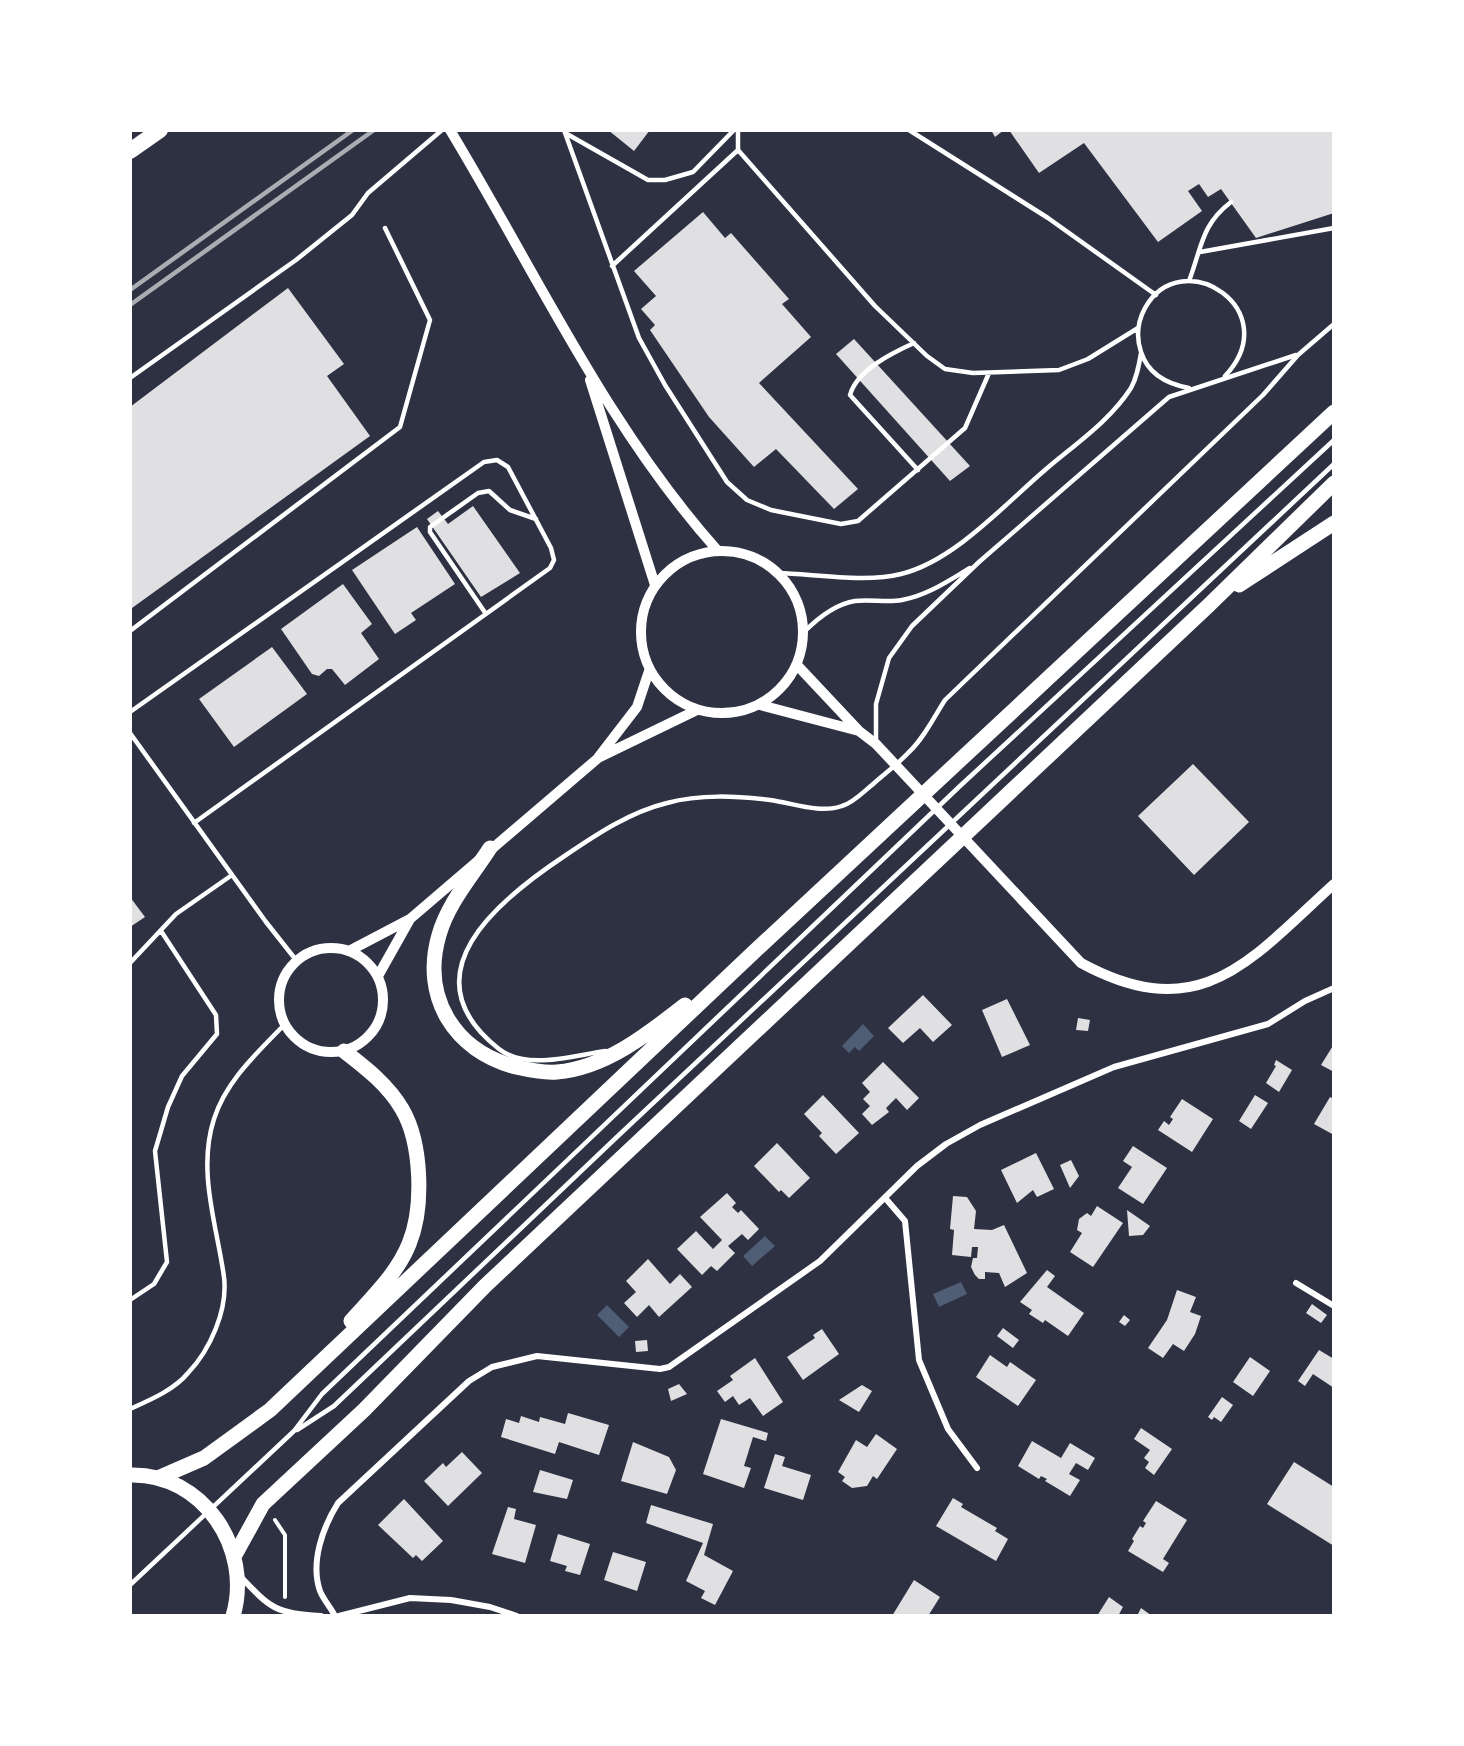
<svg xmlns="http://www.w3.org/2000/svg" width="1464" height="1746" font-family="'Source Sans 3',sans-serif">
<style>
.water{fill:#4f5d75}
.building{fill:#e0e0e3}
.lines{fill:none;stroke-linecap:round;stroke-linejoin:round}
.path{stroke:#fff;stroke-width:4}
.service{stroke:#fff;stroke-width:4.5}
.minor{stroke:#fff;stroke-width:6}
.tertiary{stroke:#fff;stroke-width:10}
.primary{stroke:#fff;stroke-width:15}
.motorway{stroke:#fff;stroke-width:16}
.rail{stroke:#abadb3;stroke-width:4.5}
</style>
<rect width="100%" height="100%" fill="#2d3142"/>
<!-- water -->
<path class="water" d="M863,1024L874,1036L859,1051L855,1047L849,1053L842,1046Z
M765,1236L775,1246L752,1266L743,1256Z
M961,1282L967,1294L939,1307L933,1294Z
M607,1305L629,1327L619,1337L597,1315Z"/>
<!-- building -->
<path class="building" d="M608,130H650L634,151Z
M991,130H1004L995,137Z
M1009,130H1334V213L1256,238L1221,189L1208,197L1199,184L1188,191L1202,211L1158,242L1084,143L1039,173Z
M703,212L725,238L731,233L789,299L782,304L811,337L759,383L858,489L834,509L776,449L754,467L709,417L650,330L655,325L641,309L656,296L634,271Z
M288,288L344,364L327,376L370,436L132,608L130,407Z
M854,339L970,466L950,481L836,354Z
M473,506L520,573L481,597L427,519L438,511L448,524Z
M417,527L455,584L411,613L416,620L395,634L352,570Z
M343,584L372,624L361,633L379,659L345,685L332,669H327L319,676L312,674L281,629Z
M272,647L307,694L234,747L199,699Z
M1193,764L1249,822L1194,875L1138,816Z
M130,897L145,917L130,927Z
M923,995L952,1025L933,1042L920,1028L903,1043L888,1028Z
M1007,999L1030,1045L1002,1057L982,1010Z
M1078,1018L1090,1020L1088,1031L1076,1030Z
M1334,1044V1072L1321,1065Z
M1276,1060L1292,1070L1279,1092L1266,1083L1276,1066L1274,1065Z
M883,1062L919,1098L907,1110L896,1098L886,1108L889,1112L872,1125L862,1114L870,1106L863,1099L870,1092L862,1083Z
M823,1095L859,1133L836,1154L819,1136L822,1133L804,1114Z
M1255,1095L1268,1103L1251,1129L1239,1121Z
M1330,1097L1334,1099V1135L1314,1124Z
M1182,1099L1213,1119L1192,1152L1158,1130L1164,1121L1169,1125L1173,1119L1170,1117Z
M777,1143L810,1178L789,1198L781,1190L779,1192L754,1166Z
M1133,1146L1167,1168L1143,1204L1118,1188L1132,1167L1123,1161Z
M1036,1153L1054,1189L1037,1197L1033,1190L1017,1203L1001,1170Z
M1071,1160L1079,1176L1070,1188L1060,1165Z
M727,1193L736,1203L732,1207L738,1213L741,1210L759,1229L748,1240L742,1234L728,1246L735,1253L717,1271L711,1266L702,1275L677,1249L696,1231L713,1249L722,1240L700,1217Z
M953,1196L967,1197L976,1211L974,1229L992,1230L1004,1225L1027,1273L1005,1287L999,1273L985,1272V1279H979L975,1275L971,1267L973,1258H977L978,1247H972L971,1257L952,1255L954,1230L950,1229Z
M1097,1206L1123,1223L1093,1267L1070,1252L1082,1233L1077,1230L1079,1219L1087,1213L1091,1216Z
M1127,1210L1150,1226L1143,1235L1129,1236Z
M648,1259L670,1284L680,1274L692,1287L659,1317L649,1305L637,1317L624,1303L636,1292L626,1281Z
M1047,1270L1055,1276L1047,1287L1084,1313L1068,1336L1045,1320L1043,1323L1029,1314L1032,1310L1020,1302Z
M1177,1290L1196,1297L1190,1312L1201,1316L1195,1334L1184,1351L1173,1344L1163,1358L1148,1348L1167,1320Z
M1312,1304L1327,1315L1321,1323L1306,1313Z
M1124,1315L1130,1320L1125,1326L1119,1322Z
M1003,1328L1019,1340L1013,1348L997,1336Z
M822,1329L839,1354L803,1380L787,1357L815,1338L813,1335Z
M647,1340L648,1351L636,1352L635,1341Z
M1319,1350L1334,1359V1388L1313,1374L1305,1386L1298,1381Z
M990,1355L1007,1367L1010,1362L1036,1380L1018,1406L976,1377Z
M1250,1357L1270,1371L1253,1396L1233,1382Z
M755,1358L783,1402L763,1416L750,1398L739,1405L733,1396L725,1402L717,1391L733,1380L730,1376Z
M679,1384L687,1394L671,1401L668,1389Z
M862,1385L872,1391L859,1412L839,1400Z
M1222,1397L1233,1405L1221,1422L1214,1417L1212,1420L1208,1417Z
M568,1413L609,1425L599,1455L559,1442L555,1454L501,1437L506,1419L519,1423L521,1416L539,1422L540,1417L565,1424Z
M721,1419L768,1433L766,1441L753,1437L744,1466L751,1468L744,1488L703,1474Z
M1141,1428L1172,1449L1154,1475L1145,1468L1149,1462L1144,1458L1150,1450L1134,1439Z
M876,1434L897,1449L877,1479L873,1476L867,1486L852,1488L842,1481L845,1477L838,1472L856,1440L867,1447Z
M1032,1441L1061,1458L1070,1443L1095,1458L1088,1470L1076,1463L1069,1474L1080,1480L1070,1496L1045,1481L1047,1479L1041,1476L1039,1479L1018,1466Z
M633,1442L669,1457L676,1470L667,1494L621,1481Z
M462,1452L482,1473L448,1506L424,1481L443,1463L446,1467Z
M775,1454L785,1457L782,1466L811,1475L803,1500L764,1488Z
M1294,1462L1334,1487V1546L1267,1504Z
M540,1470L573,1480L567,1499L533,1492Z
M953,1498L963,1504L961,1507L997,1528L995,1531L1008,1539L996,1561L936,1526Z
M404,1499L443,1541L422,1561L416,1555L413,1558L378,1525Z
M1156,1501L1187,1520L1163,1559L1169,1563L1163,1572L1128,1551L1134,1541L1132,1539L1140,1526L1143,1528L1146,1523L1143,1521Z
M651,1505L713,1524L704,1555L733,1571L715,1605L701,1598L705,1591L686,1581L703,1543L646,1523Z
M508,1507L516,1509L514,1519L536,1525L525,1563L492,1554Z
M558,1534L590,1544L580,1575L565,1571L567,1566L550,1561Z
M613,1552L646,1562L637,1591L604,1580Z
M914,1580L940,1597L928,1616H892Z
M1109,1597L1123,1607L1118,1616H1097Z
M1141,1608L1152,1616H1137Z"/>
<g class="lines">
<!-- path -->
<path class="path" d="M275,1520L285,1535V1597"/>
<!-- service -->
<path class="service" d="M564,130L639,338L665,385L727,482L747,500L771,510L841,524L858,521L965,428L989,373
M738,130V150L875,306L927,356L945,369L973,373L1059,370L1088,359L1138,328
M909,130L1048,218L1156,295
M567,134L648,180H665L693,172L734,130
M1200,252L1334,228
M612,266L738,150
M1189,281C1202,247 1201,225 1231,202
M914,343C892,353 857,370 850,395L918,470
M130,378L296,260L352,215L368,193L442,130
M1189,388C1167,384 1148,374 1141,352C1136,337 1138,321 1145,308C1182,242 1287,310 1225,376
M778,573C814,574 866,583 901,574C954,561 1004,505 1045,470C1074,445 1110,421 1131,388C1137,377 1139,365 1141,353
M486,614L430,532V527L478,493L489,491L510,510L536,519
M130,631L400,427L430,320L385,228
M804,632C818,618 835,604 855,601C871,599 887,603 902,600C928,595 948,581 970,568
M130,712L484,462L497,460L508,467L551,548L554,560L550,568L194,823
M130,733L266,922L296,960
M876,741V704L889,658L912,626L979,562L1169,397L1296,355
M130,963L176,914L232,875
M606,1051C574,1055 527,1071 499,1049C405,975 498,900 566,855C597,834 630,812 667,803C700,794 736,796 770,800C793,803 820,814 842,806C853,803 863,792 872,785C884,774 898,764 909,752C924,738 934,717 945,700L1263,395L1298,355L1334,324
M130,1300L154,1284L167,1262L155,1151L168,1107L182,1076L217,1034L216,1015L161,931
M130,1409C150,1400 174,1390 188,1373C210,1350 228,1310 224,1277C217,1226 197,1171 214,1119C226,1081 257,1053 284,1025
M297,1430L334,1406L619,1135L1334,464
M130,1585L294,1431L322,1394L960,786L1334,440"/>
<!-- minor -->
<path class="minor" d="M886,1199L905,1221L919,1360L948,1429L977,1468
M1296,1283L1334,1306
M240,1576C271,1609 275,1613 321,1616
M335,1616C331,1608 323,1599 320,1591C310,1562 323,1527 338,1503L469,1381L492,1367L537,1356L660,1369L669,1367L820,1261L917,1166L946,1144L980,1125L1114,1067L1268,1024L1305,1001L1334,988
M339,1616L410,1598L451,1600L490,1607L517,1616"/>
<!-- tertiary -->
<path class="tertiary" d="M450,130C536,272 607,427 718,551
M590,380L655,585
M641 632a81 81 0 1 1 162 0a81 81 0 1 1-162 0Z
M797,665L859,731L876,744L1081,963C1201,1028 1250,960 1334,884
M760,705L859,731
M600,757L697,710
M279 1000a52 52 0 1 1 104 0a52 52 0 1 1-104 0Z
M349,951L410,919L597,759L637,707L649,671
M378,976L410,919"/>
<!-- primary -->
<path class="primary" d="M1239,585L1334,523
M490,848C472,876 448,903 439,935C421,997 454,1051 516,1067C529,1070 544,1073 557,1072C605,1068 648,1034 685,1005
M344,1051C366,1068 388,1085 402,1109C422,1143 424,1208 409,1244C397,1274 372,1297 351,1321
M130,1475C203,1473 253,1549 233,1616
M158,1478L204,1458L270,1410L756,950L1334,412
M235,1555L263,1504L364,1410L485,1286L1209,605L1334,483"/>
<!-- motorway -->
<path class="motorway" d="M130,151L160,130"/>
<!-- rail -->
<path class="rail" d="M130,290L353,130
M130,305L374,130"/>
</g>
<!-- border -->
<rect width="1464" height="1746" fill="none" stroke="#ffffff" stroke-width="264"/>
</svg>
